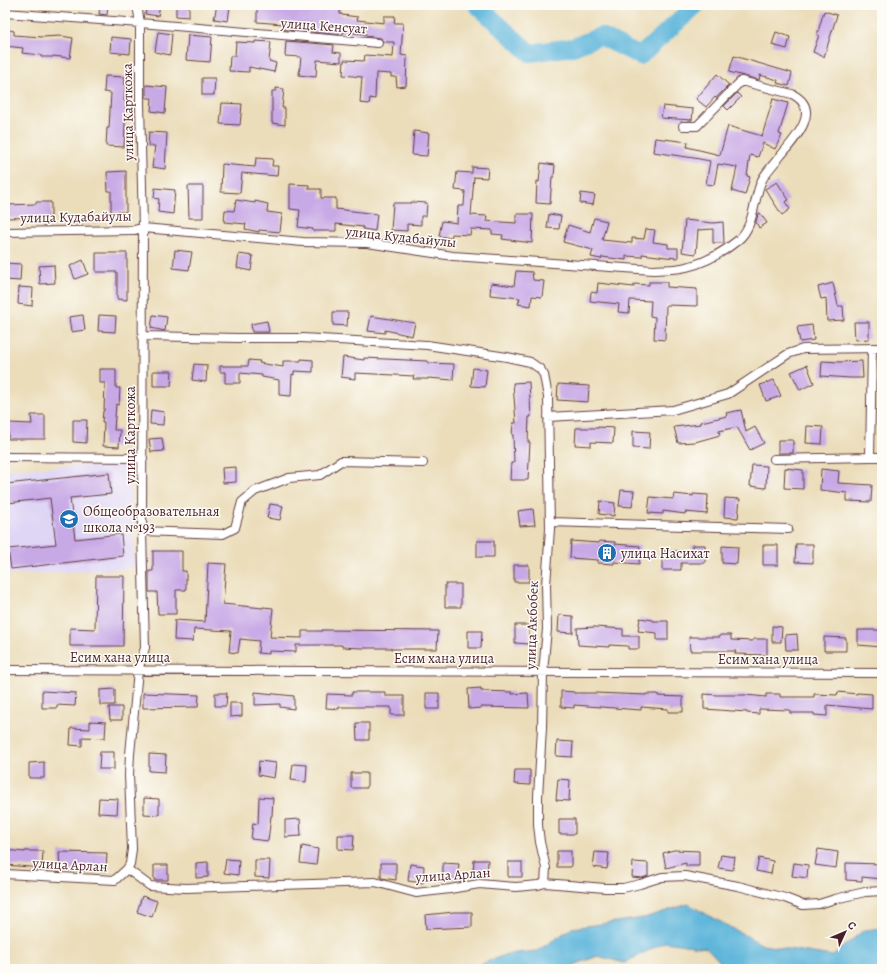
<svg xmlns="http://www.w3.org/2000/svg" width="887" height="974" font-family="Alegreya,serif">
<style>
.built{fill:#dfd5f5}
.water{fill:#5eb6db;stroke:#546a83}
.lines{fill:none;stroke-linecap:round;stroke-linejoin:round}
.river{stroke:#5eb6db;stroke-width:18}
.building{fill:#c7a9e6}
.street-casing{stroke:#623c40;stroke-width:10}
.street{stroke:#fff;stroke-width:8}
.labels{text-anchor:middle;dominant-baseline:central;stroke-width:3;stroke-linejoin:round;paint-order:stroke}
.street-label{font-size:14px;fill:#4a1f2b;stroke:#fdfcf7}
.poi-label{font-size:14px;fill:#4a1f2b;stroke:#fdfcf7;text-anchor:start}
</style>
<rect width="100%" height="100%" fill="#fdfcf7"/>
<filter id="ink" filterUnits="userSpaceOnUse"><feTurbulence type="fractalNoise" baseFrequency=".025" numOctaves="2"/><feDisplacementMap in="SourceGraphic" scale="8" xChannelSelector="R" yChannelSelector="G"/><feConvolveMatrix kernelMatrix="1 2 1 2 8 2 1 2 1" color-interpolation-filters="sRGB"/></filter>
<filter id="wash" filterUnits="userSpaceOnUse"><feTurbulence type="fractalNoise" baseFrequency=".012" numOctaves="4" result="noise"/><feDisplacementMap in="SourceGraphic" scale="16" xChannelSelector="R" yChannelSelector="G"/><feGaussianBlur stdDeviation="0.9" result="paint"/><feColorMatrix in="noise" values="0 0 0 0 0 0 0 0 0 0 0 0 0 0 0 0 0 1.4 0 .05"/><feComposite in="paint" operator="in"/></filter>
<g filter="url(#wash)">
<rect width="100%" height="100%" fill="#ebddba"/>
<!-- built -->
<path class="built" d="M129,463L135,568L5,575V469Z"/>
<!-- water -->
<path class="water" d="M688,904L763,945L832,956L864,930L882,928V969H727L707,948L665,942L624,963L598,956L571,966L567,969H469L507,954L537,951L572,928L644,918Z"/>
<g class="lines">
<!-- river -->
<path class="river" d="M477,5L530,53L573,47L600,36L640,56L696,5"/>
</g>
<g id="blocks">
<!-- building -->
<path class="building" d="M100,5H108L107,15L99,14Z
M147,5H160L158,16L145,14Z
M176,5H189V17L176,16Z
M217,5L230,6L228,21L214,19Z
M257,5L325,6V5H340V14H342V15L358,17L357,20L384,23V16H395L394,23H403L401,55L407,56L406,86L397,87L396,77H391V74L376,73L375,99L370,98L369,104L360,103L362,77L343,75L344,60L364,61L365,55L393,57L394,42H383L381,38L366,36V34L343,32V35L287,30L283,29L284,24L257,22Z
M824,11L837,15L824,57L813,52L819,35H817Z
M5,29L14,31V35L42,37L61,36L73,38L70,58L53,56V57H41V55L22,53L23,48L5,46Z
M158,32L172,34L170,55L155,52Z
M776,32L790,37L787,49L772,45Z
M188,35L212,37L210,62L186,60Z
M111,37L131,39L130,54L110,52Z
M255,41L271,42L269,61L276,63L274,72L249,67V72L229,71L230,56H235L236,42L255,43Z
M286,41L334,45L333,52L341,53V62L317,60L316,77L299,75L301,57L285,56Z
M734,56L792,73L789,86L777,83L778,80L760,75L759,80L729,72Z
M717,74L729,85L716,98L715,97L706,107L696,99Z
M105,76L125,77L124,101H126L124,147L106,146L107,128H109L111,93L104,92Z
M202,78H215L214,95H202Z
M146,85L167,87L165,113L151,111L152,98H146Z
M276,88L284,89L282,108H285V125L272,123V91H276Z
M737,93L741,97L728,110L724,106Z
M773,99L788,103L779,134L782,135L775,149L763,143L758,157L750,155L747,176L750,177L745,195L732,191L737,167L718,164L714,185L706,184L710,161L694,158L653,152L655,138L688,142L687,147L720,155L728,126L762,136Z
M222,103L242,104L240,125L220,124Z
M663,106L693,109L692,120L661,118Z
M414,131L429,133L427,156L412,155Z
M149,132L167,133L165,169L152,167L155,146H148Z
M256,158L273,159L272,166H278L277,176L242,173L240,193L221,192L222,164L255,167Z
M541,163L555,165L554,177H552L550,204L536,203L537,181L539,182Z
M472,167L488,168L487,178L474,177L471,215L487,216L486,221L516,223V214H533L532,243L502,239L503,235L492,234V230L471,229L470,235L452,234L451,238L439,236L442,221L457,223L458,206H464L465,191L455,190L457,172L472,173Z
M126,171V212H111V191H108L107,172Z
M777,182L789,200L785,202L790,209L782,215L765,189Z
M290,184L309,185V189H321V198H336V209L377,214L375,231L363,229V227L336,224V231H313V229L298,227L300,210L290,209Z
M188,186H203V218H189Z
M155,188L175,190L173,214L158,212L159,199L154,198Z
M581,193L595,195L593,205L580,203Z
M236,200L255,203V201L268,204L267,212L282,214L280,232L259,230V232L245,229L246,224L224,222L225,210L234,211Z
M36,202H51V217L5,218V205L36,204Z
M411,202L427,203L426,216H421V225L407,224V231L391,230L393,203H411Z
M760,213L767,223L759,228L756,222L758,214Z
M549,214L561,216L559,229L547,228Z
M594,218L607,221L602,240L632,243V238L644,239L646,229L655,230L653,242L668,244V248H678V258L666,257L642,254V257L626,256V260L602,257L601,259L591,257L593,250L563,242L568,225L590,232Z
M685,220L713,223L723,222L724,243H713V229L698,230L696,254L682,252Z
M175,250L192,252L189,270L173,268Z
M96,253H127V300L117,299V272H96Z
M239,254L253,256L251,271L237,268Z
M83,260L88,274L75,279L70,266Z
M5,263L21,264L20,281L5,280Z
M54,265L55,283L40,284L39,266Z
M516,271L532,272L533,280L544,281L542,297L532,296L531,306L518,304L520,298L490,295L491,283L514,286Z
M649,282H667V287L697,289V306L666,305L665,340L654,339L655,317L650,316L651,301L630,300L629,313L618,312L619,304L590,301L591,292L597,293L598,283L634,287V284L649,285Z
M833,283L838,306H843L844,320L827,321L826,298L821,299L818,287Z
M19,287L33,288L32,306L18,304Z
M333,312H348L347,326L333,325Z
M83,315L85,330L71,332L69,317Z
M99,315L116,316L115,332L98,331Z
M153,315L167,317L165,331L151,328Z
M371,316L415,323L412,336L385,330V333L368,331Z
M267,321L269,332H252L251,324Z
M854,322H869V339L855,340Z
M812,325L814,340L800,342L797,327Z
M343,357L364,360V358L428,361V363L454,364L453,380L428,378V379H413L414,376L355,373V379L341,377Z
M301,359L313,360V372L294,371V375L292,374L291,396L279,395V380L262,377V375L240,373V383H225V372H220V366H248L249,360L260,361L259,363L283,367V361H301Z
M822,361L840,362L862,361L863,378H850L821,376Z
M194,364L207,365L206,382L192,380Z
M807,365L814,383L800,390L791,372Z
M473,368L487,370L485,387L471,386Z
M100,369H116V388H120L119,405L116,404L114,430H120L119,447L103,446L104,422H102L103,411H104L105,383H100Z
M153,371H172L171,386H153Z
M774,380L781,396L766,401L760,385Z
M529,382L531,417H529L528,442H530L528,480H510L511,463H514L513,435H512L513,423H516L513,383Z
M558,384L589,386L588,402L557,400Z
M151,410L164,412L163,425L150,424Z
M741,410L746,432L755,427L764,443L750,450L737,427L719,431L720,435L695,442L678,443L674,427L701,424V422L727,416L726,413Z
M31,415H45V439H8L9,423L32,424Z
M73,420H87L86,443L73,442Z
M807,426L823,427L822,444L806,443Z
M598,427L614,428L613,443L591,442V446L575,445L576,428H598Z
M633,431L650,432L649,449L633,448Z
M162,438L164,451L151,452L149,439Z
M778,440H793V453H778Z
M752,465L767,466L766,488L750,486Z
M236,467V482L223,483L222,468Z
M785,468L803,470V489L784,488Z
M821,469L839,471L838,483L872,485L871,502L847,501V493L820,490Z
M109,473L111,494L70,498L75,539L121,534L123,556L11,569L8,549L56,544L50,498L8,503L6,484Z
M621,490L634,491L632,507L619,506Z
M674,494L693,496V494L708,495L707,514L685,512V514L663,511V514L648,513L650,497L673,499Z
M725,498L740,499L738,518L724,517Z
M600,501L615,503L614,516L599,514Z
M270,504L283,506L280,520L267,518Z
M533,509L535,525L520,526L518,511Z
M477,541H494V557H477Z
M571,541L599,543V541L615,542V544L640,546L639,564L614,562V564L598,563V560L570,558Z
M796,544H813V563L795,562Z
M692,545H705V563H681V570H662V551H692Z
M763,545H778V565H763Z
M722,546L738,547L737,564L722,563Z
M153,551H182V571H186V590H176V614H158L157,592H149V571H153Z
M208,563L226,564L223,604L263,608V607L273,608L270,637L302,638V631H322V630L438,631L437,649H391V648H362L342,647V645H296V652L269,651V654L258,653L259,641L240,639L238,653L229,652L231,631L194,629L193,641L174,640L175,620L205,622Z
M514,565H529V582H514Z
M96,576H124L123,646H70V628L95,629Z
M445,584H461V607H445Z
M559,615L573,616V633L558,632Z
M640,618L653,620V621H668V640H657V633L638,631Z
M515,625H529V644L515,643Z
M772,626L782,627L781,642H772Z
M595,627L623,629V636H639V649H628V646L609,645V647L578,645L577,628Z
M858,630H882V647L858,645Z
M468,631H482L481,648H468Z
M797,634L798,650H786L785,635Z
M720,635H731V640L753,641V639H767V655L735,654L736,651H690L689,637H720Z
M824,637L846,638V651H824Z
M481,688V691L512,692V694L528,693L529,708L481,707V708L469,709L468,689Z
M115,689V705H100V690Z
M42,691L76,693L75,706L57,705V708H42Z
M561,691L574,692V693H595L646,695V694H658V696L683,697V712H668V709L641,707V710L574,705V708L561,707Z
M255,692L294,696V709L280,707V704L255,705Z
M352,692H385V696H404V715H391V707H339V709L326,708L327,694L352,695Z
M838,692L857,694V693L872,694V709L827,705V716L814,715V713H790V710L759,709V714L747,713V712L704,709V694L717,695H746L766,697V694H780V697H814V694L837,695Z
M143,693L199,695L198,707L143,708Z
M215,693H227L226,706H215Z
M426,693H439V709H426Z
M230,703H242V716L230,717Z
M109,707H122V720H110Z
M90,721L106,722L105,738L82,737V746L70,745L71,728L90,729Z
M356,723H369V740H357Z
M557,741L573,742L572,757L556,756Z
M100,752H114V769H99Z
M149,754L166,755L165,772L149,771Z
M259,761L276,763L274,778L258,775Z
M44,762V778H29V763Z
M293,764L307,765L306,782L291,780Z
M515,770H530V785L514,784Z
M351,773H367V788H351Z
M558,779L570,780L569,801L556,800Z
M259,797L273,798L272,816H271L268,841L251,839L253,823L258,824Z
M99,798L118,799L117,814L98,813Z
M144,798L159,799V815L144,814Z
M300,819L301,836L285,837V820Z
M559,819H575V834H559Z
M338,835H354L353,850L338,849Z
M302,846L318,849L316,865L300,863Z
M818,849L838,852L836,868L815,865Z
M5,850L25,852V851H43L42,868L5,865Z
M674,850L699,851V866H686V863L666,868L663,853Z
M557,851H571V867H557Z
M59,852L107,853L106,871L60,870Z
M595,852L609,853L607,869L593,867Z
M721,855L735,857L733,870L718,868Z
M759,858L773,861L771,874L756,871Z
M226,859L239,860L238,875L224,873Z
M255,860H270L269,878L255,877Z
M474,860H488L487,875L473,874Z
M208,862V877L196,878V863Z
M508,862H522V877H508Z
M633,862L648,863V876L642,878L632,877Z
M381,863H396V880L381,878Z
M443,863L459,864L457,879H443Z
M794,863L808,865L807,878L792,876Z
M846,863L882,864V879L862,877V881L846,880Z
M410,864L424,866L423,883L408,881Z
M154,865H168V880H154Z
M142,896L157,901L152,917L137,912Z
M454,912H472V927L426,929L425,915Z"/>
</g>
</g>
<g filter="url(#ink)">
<use href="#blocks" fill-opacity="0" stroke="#623c40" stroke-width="1"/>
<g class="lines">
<!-- street casing -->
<g class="street-casing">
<path id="street" d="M5,13L140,23L378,43
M5,232L134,230L143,228L303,242L367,243L453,256L653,270C664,269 676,270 686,267C705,263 722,253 737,241C755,227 753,199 762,180C772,158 833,115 792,94L741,81L697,126H683
M143,336L237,338H302L427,345L507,357L530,362L540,369L544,375L548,397L550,529L546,585L547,629L543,672L542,728L538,797V825L540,842L546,868L545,883
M548,417L673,410L728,394L788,354L803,349L882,348
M5,457L143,458
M870,457H882
M774,459L870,457L872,348
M550,522L788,529
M142,531L223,534L235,528L242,502L255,491L289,478L320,475L341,461L423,463
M5,670L882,673
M127,869L130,864L132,849L129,775L130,754L138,670L145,648L142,531L143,228L140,104V23L137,5
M5,874L115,880L127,869L150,886L186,888L375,882L416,893L450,889L479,884L516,887L538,885L545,883L605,888H623L640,884L662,877L685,876L738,886L785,898L803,905L819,904L835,899L865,892L882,891"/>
</g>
<!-- street -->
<use href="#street" class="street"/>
</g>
</g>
<!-- icons -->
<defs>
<g id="school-disc" transform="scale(1)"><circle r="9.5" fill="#1f6fb2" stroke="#fdfcf7"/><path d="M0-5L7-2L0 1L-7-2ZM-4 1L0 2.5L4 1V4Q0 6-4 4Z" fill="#fff"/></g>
<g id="building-disc" transform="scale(1)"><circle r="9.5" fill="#1f6fb2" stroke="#fdfcf7"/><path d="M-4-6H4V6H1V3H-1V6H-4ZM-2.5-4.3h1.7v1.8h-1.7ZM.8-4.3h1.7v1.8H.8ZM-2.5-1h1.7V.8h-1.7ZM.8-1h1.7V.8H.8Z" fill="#fff"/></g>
</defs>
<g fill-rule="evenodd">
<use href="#school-disc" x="69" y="519"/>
<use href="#building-disc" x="607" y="553"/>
</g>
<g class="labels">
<!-- street labels -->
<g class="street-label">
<text transform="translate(324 26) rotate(4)">улица Кенсуат</text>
<text transform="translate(128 112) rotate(-91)">улица Карткожа</text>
<text transform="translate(76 217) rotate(-1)">улица Кудабайулы</text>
<text transform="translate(401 237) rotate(6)">улица Кудабайулы</text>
<text transform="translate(130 435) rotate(-90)">улица Карткожа</text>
<text transform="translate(532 625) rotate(-88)">улица Акбобек</text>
<text x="120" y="657">Есим хана улица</text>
<text x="444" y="658">Есим хана улица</text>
<text x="768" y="659">Есим хана улица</text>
<text transform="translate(70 865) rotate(3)">улица Арлан</text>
<text transform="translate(453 875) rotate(-4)">улица Арлан</text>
</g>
<!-- poi labels -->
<g class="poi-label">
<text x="83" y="511">Общеобразовательная<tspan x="83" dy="16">школа №193</tspan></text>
<text x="621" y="553">улица Насихат</text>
</g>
</g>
<!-- margin -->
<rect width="887" height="974" fill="none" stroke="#fdfcf7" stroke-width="20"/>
<!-- north arrow -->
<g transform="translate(845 932) rotate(46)" stroke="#fdfcf7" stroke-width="3" paint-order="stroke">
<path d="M0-3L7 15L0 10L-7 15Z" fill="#4a1f2b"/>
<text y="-6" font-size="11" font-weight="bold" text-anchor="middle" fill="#4a1f2b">С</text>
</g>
</svg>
